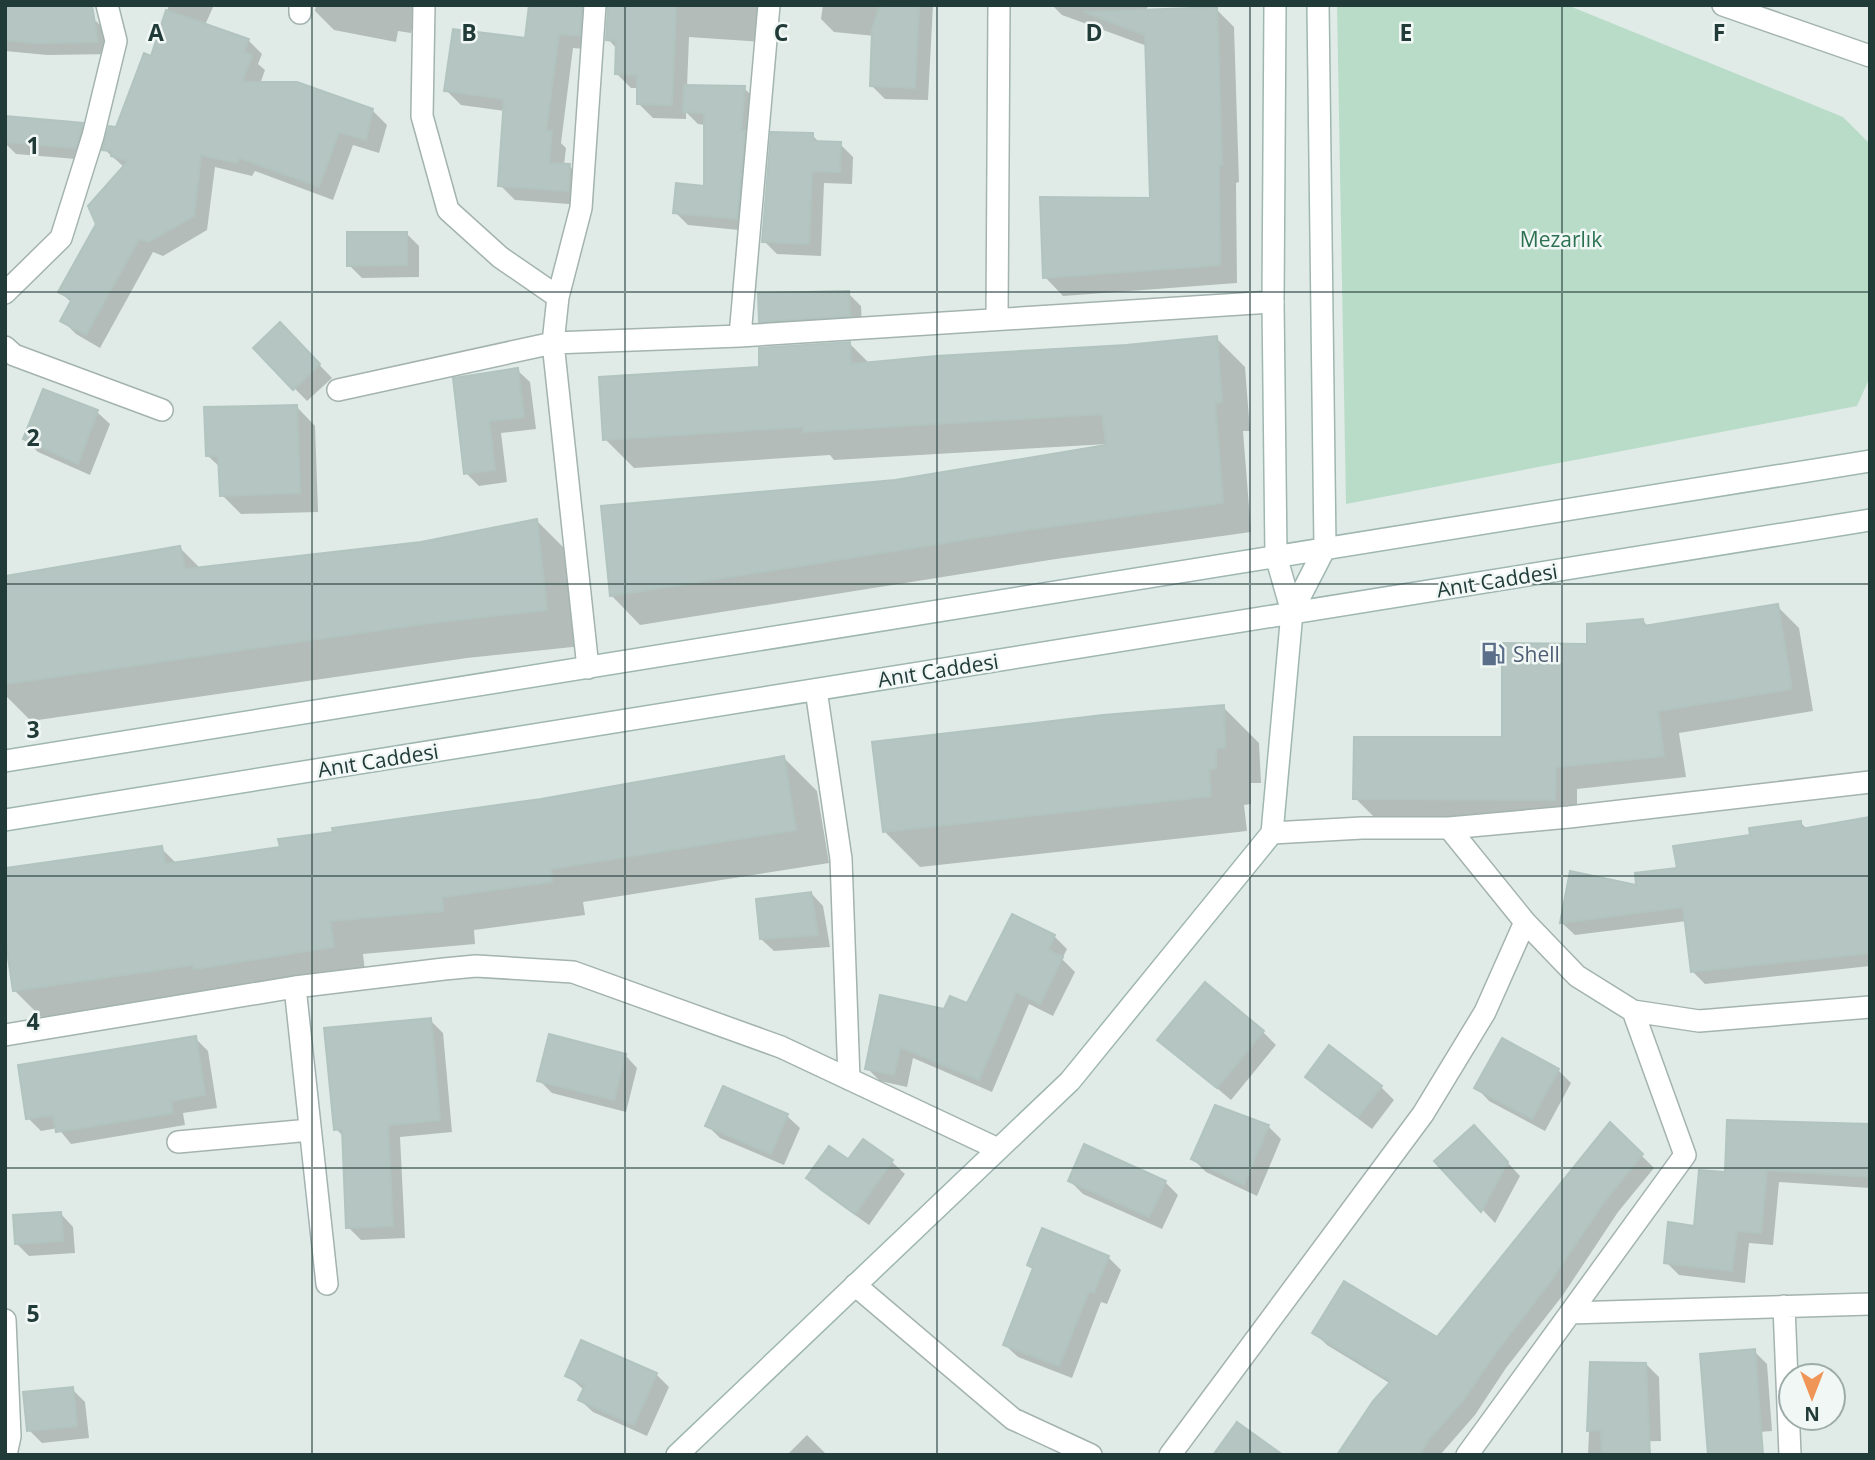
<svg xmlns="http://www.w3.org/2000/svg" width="1875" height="1460" font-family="'Open Sans',sans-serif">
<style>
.green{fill:#b9dcc8}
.shadow{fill:#0003}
.building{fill:#b5c5c1;stroke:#b2c4bf;stroke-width:2}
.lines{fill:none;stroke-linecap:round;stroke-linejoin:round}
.street-casing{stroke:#a3b3af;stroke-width:24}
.secondary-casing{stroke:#9fb6b1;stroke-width:24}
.street{stroke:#fff;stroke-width:21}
.secondary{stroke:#fff;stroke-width:21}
.grid{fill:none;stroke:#213b38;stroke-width:2;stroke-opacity:0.55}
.labels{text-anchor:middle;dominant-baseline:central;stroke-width:5;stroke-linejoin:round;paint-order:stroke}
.park-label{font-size:21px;fill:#2c7151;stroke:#f0f7f5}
.street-label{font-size:21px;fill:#213b38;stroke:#f0f7f5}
.service-label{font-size:21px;fill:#4e5e75;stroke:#f0f7f5;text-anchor:start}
.grid-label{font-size:23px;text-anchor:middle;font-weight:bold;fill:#213b38;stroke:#f0f7f5;stroke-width:5;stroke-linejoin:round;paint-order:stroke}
</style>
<rect width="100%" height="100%" fill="#e0ebe7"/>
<!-- green -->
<path class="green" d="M1337,5H1567L1843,117L1870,144V377L1857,406L1346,504Z"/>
<!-- shadow -->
<path class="shadow" d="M169,5H214L205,25L248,40L262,54L258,64L265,70L260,84L372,110L387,125L379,153L353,145L333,200L255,171L252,176L215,167L207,230L163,256L153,252L100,348L76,334L62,320L72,303L60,292L98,225L125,168L104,149L118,128L152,59Z
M316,5H417L411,33L398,31L396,42L334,30L315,11Z
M531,5H756L765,14L763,42L689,37L687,87L744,88L757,101L749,231L688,225L675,212L706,188V125L698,124L686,112V119L653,118L638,103L639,88H631L616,73L617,49L608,39L609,7L603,8L594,50L573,48L561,143L566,148L564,165L569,166L584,180L582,205L515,200L500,185L505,111L461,105L446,90L526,40Z
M823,5H933L928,100L885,99L872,86L875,36L834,32L821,19Z
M1052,5H1148L1146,12L1216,9L1234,27L1239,182L1236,183L1237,283L1063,296L1045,277L1152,200L1147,46L1062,15Z
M5,15L96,21L109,34L114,54L47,55L5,51Z
M5,117L82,125L94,138L88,160L16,154L5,143Z
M812,135L820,143L840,144L853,157L852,184L824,183L821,256L777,254L764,241Z
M406,233L419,246V277L362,278L349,265Z
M848,293L861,306L862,328L773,334L760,321Z
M280,324L332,378L307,401L255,348Z
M1216,338L1245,367L1250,431H1243L1251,532L1056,559L640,625L612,596L895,482L1109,446L1108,444L834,460L830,455L634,468L605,439L761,369L850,344L870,364L1126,347Z
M517,370L530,382L536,429L501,433L507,482L479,486L466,473L454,380Z
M296,406L315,426L318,512L241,514L222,495L221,468L208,456Z
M97,412L110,424L90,475L38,452L25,439Z
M537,521L573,557L582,646L467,658L31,721L5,695V577L180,548L201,569L421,544Z
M1777,606L1799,628L1813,711L1679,733L1686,777L1577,789V821L1377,820L1355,798L1504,739L1589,646L1643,621L1649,627Z
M1223,707L1259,743L1261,783H1251V804L1244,805L1247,831L920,867L884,831Z
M784,758L817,791L829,863L583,902L585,915L474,930L475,944L363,954L366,980L48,1024L14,990L161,848L177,864L282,849L335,833L541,800Z
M1870,819V966L1705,984L1692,971L1687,921L1575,935L1562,923L1572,873L1638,887L1752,836L1801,823L1808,830Z
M811,893L823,906L830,947L774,951L761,939Z
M1054,936L1067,949L1062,959L1075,972L1053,1016L1029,1004L992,1092L913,1058L907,1087L880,1081L867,1068L945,1011L968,1006Z
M430,1020L443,1033L452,1132L400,1137L405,1238L361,1240L348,1227L344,1137L336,1129Z
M1263,1032L1276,1045L1231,1100L1160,1040Z
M195,1038L208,1051L217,1108L183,1113L185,1125L71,1144L58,1128L41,1131L28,1118Z
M1329,1048L1381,1087L1394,1100L1372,1129L1320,1090L1307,1077Z
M625,1055L637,1068L626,1112L552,1093L539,1080Z
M1558,1070L1571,1083L1545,1131L1489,1101L1477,1088Z
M724,1088L787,1116L800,1128L784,1165L720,1138L707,1125Z
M1610,1124L1654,1168L1618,1212L1563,1295L1506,1368L1475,1415L1440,1455H1352L1391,1384L1327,1345L1315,1333L1437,1339Z
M1268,1126L1281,1139L1257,1196L1206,1172L1193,1159Z
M1870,1126V1188L1779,1182L1773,1245L1749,1243L1745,1283L1679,1275L1666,1262L1696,1228L1727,1174Z
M1487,1140L1520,1176L1495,1223L1437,1161Z
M863,1141L892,1162L905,1174L869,1225L820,1190L808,1178L848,1162Z
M1070,1181L1165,1182L1178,1195L1162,1229L1083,1194Z
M61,1214L73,1227L75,1253L29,1256L17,1244Z
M1108,1257L1121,1270L1107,1304L1101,1302L1072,1378L1018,1357L1005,1345L1034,1270L1029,1265Z
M1754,1351L1767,1364L1772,1431L1720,1435Z
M1592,1364H1646L1659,1377L1661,1441L1621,1442L1622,1455H1588Z
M656,1374L669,1387L647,1436L593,1412L580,1400L584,1390L567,1375Z
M72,1389L85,1402L89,1438L42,1443L29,1430Z
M807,1435L827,1455H787Z"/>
<!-- building -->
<path class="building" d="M5,5H92L98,42L34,43L5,40Z
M529,5H582L580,36L559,34L546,131H552L549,163L570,164L568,191L498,186L504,99L444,91L453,29L525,38Z
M608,5H676L672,105L637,104V75L615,74L616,41L606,40Z
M880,5H919L915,88L870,86L872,30Z
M1217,7L1222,165H1219L1220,265L1043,278L1040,197L1150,198L1145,35L1084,12Z
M166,10L249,39L244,52L252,55L242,82H297L373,109L366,140L339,132L319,187L240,158L237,163L201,155L194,216L148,242L139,239L86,335L60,321L72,299L58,292L96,224L88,206L128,161L111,156L112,151L102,150L109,126L116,127L144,53L151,56Z
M684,85L745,86L741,131H745L737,219L673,213L676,183L704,186V113L683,112Z
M5,116L83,123L76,148L5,142Z
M771,132L813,133V141L841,142L840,172L812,171L809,244L762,242Z
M347,232H407V265L347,266Z
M849,291L850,316L759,322L758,293Z
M280,322L320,364L293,390L253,348Z
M1217,336L1222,402L1215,403L1223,503L1026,530L610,596L601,506L895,480L1106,445L1102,414L803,432V427L603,440L599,377L759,367V348L850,342L851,364L936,356L1126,345Z
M518,368L524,417L489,421L495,470L464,474L453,378Z
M43,389L98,410L78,464L23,439Z
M297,405L300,493L220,496L218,456H206L204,407Z
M537,519L547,610L430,623L5,684V576L180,546L185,569L421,542Z
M1778,604L1792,689L1658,711L1664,756L1556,767L1555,800L1353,799L1354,737H1502V643L1587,644V624L1643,619L1644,626Z
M1224,705L1225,748H1216V768L1209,770L1211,796L883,832L872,742L1103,715Z
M784,756L796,830L551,869L552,882L442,897L443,911L330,921L334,947L194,969L193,965L13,991L5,938V868L162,846L165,864L280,847L278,839L333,832L332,828L541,799Z
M1870,817V953L1691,972L1683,907L1560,923L1570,871L1636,885L1635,873L1677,868L1673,846L1750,835L1749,828L1801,821V829Z
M811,892L818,935L760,939L756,899Z
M1012,914L1055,935L1048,950L1063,957L1040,1004L1016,992L979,1080L900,1047L894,1075L865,1069L880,995L944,1009L950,996L967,1003Z
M1205,982L1264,1031L1217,1088L1157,1040Z
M431,1018L440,1120L388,1125L393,1226L346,1228L342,1129L334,1130L324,1028Z
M549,1034L626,1054L614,1100L537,1081Z
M196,1036L205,1095L171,1101L173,1113L56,1132L53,1115L26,1119L18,1065Z
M1502,1038L1559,1069L1532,1119L1474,1088Z
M1329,1045L1382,1086L1358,1117L1305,1077Z
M723,1086L788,1114L771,1154L705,1126Z
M1215,1105L1269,1125L1244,1185L1191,1159Z
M1727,1120L1870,1124V1177L1767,1170L1761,1233L1737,1231L1732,1271L1664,1263L1668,1222L1694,1226L1699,1170L1725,1172Z
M1610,1122L1643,1154L1606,1199L1550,1282L1494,1355L1462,1402L1429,1439L1419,1455H1337L1373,1401L1391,1381L1312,1333L1344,1281L1437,1337Z
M1474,1125L1508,1162L1481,1212L1434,1161Z
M863,1139L893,1160L855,1214L806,1178L829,1146L848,1159Z
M1084,1144L1166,1181L1149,1217L1068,1181Z
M61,1212L63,1241L15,1244L13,1215Z
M1042,1228L1109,1256L1094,1293L1089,1291L1059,1366L1003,1345L1033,1268L1027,1265Z
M581,1340L657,1373L634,1425L578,1400L585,1385L565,1376Z
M1755,1349L1763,1455H1708L1700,1354Z
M1590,1362L1646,1363L1650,1455H1602L1601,1430L1587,1431Z
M73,1387L77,1426L27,1431L23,1392Z
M1237,1422L1283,1455H1213Z"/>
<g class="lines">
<!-- street casing -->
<g class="street-casing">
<path id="street" d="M424,5L422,116L448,210L500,257L558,297
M1723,5L1870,56
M300,13V5
M5,293L61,238L93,136L116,41L107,5
M997,318L999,5
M740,336L769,5
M5,347L14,355L162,410
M338,390L553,343L740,336L1273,302
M588,668L553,343L558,297L581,208L595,5
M816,690L841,859L849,1079
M1449,828L1569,817L1870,782
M1272,833L1362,828H1449L1525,922L1577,976L1633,1011L1699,1021L1870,1007
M295,987L327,1284
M5,1035L295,987L444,969L476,966L573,972L781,1047L998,1149
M178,1142L310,1130
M855,1285L1013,1419L1091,1455
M1784,1306L1790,1455
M1570,1313L1870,1304
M5,1320L10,1436L6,1455
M1170,1455L1423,1114L1485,1012L1525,922
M1467,1455L1685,1155L1633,1011"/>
</g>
<!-- secondary casing -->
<g class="secondary-casing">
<path id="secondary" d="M1292,612L1325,548L1318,5
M5,761L1870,461
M5,820L1870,520
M677,1455L1070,1081L1272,833L1292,612L1276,556L1273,302L1275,5"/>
</g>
<!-- street -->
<use href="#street" class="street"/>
<!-- secondary -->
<use href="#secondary" class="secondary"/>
</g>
<!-- grid -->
<path class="grid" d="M312,5V1455M625,5V1455M937,5V1455M1250,5V1455M1562,5V1455M5,292H1870M5,584H1870M5,876H1870M5,1168H1870"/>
<!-- icons -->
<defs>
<g id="fuel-bare" transform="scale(1.89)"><path d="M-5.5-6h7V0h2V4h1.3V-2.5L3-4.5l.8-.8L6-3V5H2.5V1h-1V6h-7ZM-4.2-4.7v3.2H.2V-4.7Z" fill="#5c6f8a" stroke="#f0f7f5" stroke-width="2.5" paint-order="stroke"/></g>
</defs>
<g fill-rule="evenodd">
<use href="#fuel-bare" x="1493" y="654"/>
</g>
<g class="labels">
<!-- park labels -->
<g class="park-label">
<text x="1561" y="239">Mezarlık</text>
</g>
<!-- street labels -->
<g class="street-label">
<text transform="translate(1497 580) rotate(-9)">Anıt Caddesi</text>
<text transform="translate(938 670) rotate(-9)">Anıt Caddesi</text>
<text transform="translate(378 760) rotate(-9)">Anıt Caddesi</text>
</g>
<!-- service labels -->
<g class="service-label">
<text x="1513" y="654">Shell</text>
</g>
</g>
<g class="grid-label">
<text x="156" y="41">A</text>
<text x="469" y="41">B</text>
<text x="781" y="41">C</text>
<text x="1094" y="41">D</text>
<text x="1406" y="41">E</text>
<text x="1719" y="41">F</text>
<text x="33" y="154">1</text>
<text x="33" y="446">2</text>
<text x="33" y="738">3</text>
<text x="33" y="1030">4</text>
<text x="33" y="1322">5</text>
</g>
<!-- border -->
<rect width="1875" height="1460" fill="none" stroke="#213b38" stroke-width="14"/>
<!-- north arrow -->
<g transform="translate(1812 1397) rotate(180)"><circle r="33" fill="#f0f7f5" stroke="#9daca9" stroke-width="2"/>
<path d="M0-5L12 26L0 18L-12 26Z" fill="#f09558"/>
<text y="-10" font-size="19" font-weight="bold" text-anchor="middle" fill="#213b38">N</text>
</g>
</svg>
